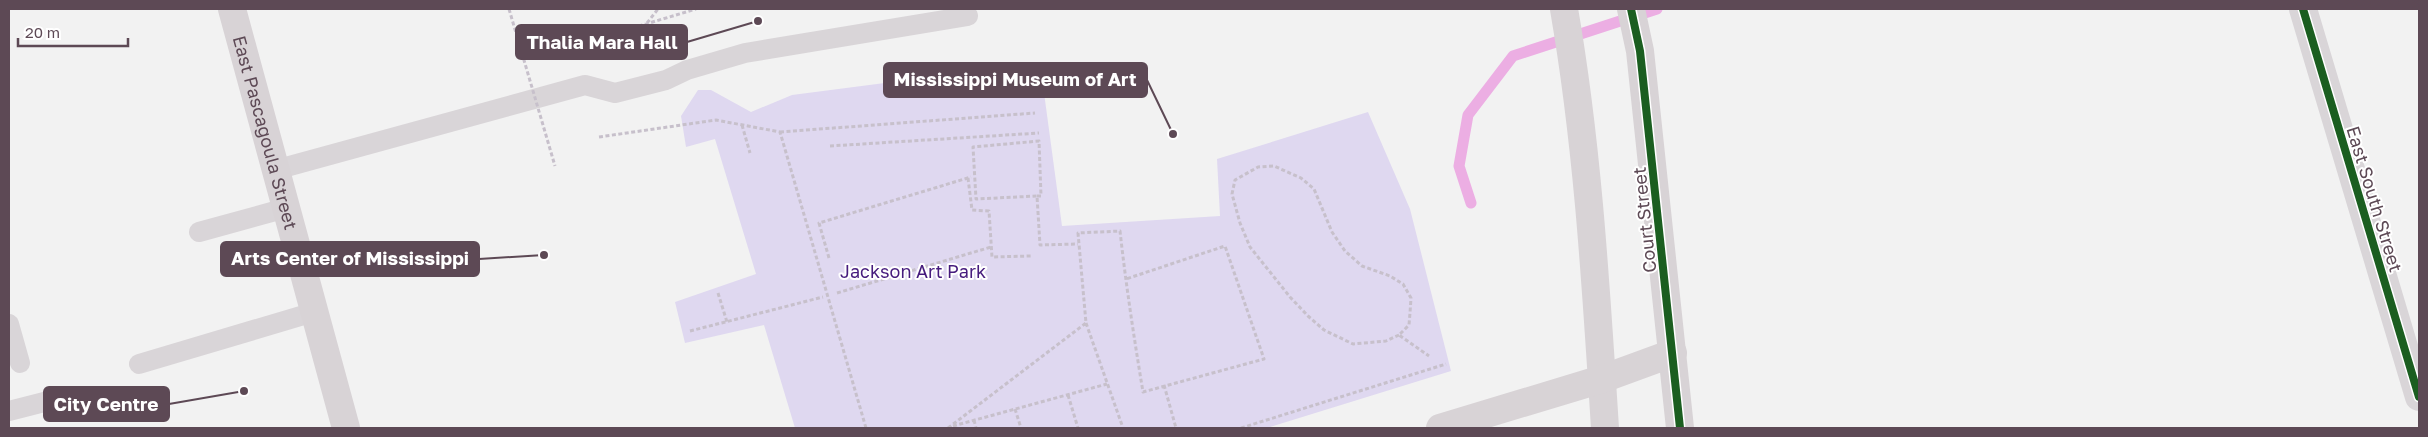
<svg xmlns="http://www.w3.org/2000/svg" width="2428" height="437" font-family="'Golos Text',sans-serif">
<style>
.green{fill:#dfd8f0}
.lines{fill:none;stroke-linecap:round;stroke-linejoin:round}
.stream{stroke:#ecaee3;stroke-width:11}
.path{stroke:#c7c0cb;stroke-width:3;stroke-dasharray:4 2.5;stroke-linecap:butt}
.lane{stroke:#d9d5d8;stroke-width:20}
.street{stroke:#d9d5d8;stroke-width:28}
.secondary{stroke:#d8d3d6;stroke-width:28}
.path-bridge{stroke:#c7c0cb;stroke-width:3;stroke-dasharray:4 2.5;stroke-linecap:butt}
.cycleway-casing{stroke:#fff;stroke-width:11}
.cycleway{stroke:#1b5e20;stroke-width:8}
.labels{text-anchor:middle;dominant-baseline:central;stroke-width:4;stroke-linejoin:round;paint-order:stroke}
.street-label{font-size:18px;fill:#5d4955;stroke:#fff}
.park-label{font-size:18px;fill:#461b7d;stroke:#fff}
.leader{fill:none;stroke:#5d4955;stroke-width:2}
.callout-dot{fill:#5d4955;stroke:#fff;stroke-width:2}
.callout{fill:#5d4955;stroke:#5d4955;stroke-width:2}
.callout-label{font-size:19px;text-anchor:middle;font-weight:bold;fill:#fff}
</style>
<rect width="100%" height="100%" fill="#f2f2f2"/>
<!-- green -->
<path class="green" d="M1040,63L1062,226L1220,216L1217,159L1368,112L1410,209L1451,371L1267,428H795L764,325L685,343L675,302L756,274L715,139L686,147L681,116L698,90H711L751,112L792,95Z"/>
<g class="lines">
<!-- stream -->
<path class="stream" d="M1471,203L1459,166L1468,115L1513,56L1657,9"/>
<!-- path -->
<path class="path" d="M647,23L658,9
M539,56L696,9
M742,125L750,153
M780,132L1035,113
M599,137L716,120L780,132L866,428
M830,146L1039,133
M968,178L972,210L989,211L992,257L1031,256
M1037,196H1041L1039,141L973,147L976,199L1037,196L1040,245L1078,244
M829,258L819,223L971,177
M718,293L727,322
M837,293L991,247
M1086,323L1123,428
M690,331L823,297
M1399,335L1386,341L1353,344L1324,330L1308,316L1290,297L1250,247L1240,223L1232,194L1235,180L1258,167L1274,166L1301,178L1314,189L1332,232L1345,251L1362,266L1390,276L1403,284L1411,298L1410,313L1409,325L1399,335L1429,356
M1164,385L1176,428
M1068,395L1078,428
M1015,409L1021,428
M974,420L976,428
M953,426L1107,384
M948,428L1086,323L1078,233L1120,231C1126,285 1134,338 1143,392L1264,359L1225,246L1126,279
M1241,428L1446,364"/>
<!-- lane -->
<path class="lane" d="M275,170L585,85L615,93L666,80L687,70L745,53L968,16
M199,232L286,208
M9,324L20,363
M139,364L314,312
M9,411L56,399"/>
<!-- street -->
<path class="street" d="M2303,9L2419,397"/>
<!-- secondary -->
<g class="secondary">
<path id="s1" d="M232,9L346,428"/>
<path d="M1564,9C1588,147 1596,288 1605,428"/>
<path d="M1631,9L1640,51L1680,428"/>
<path d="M1440,428L1602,379L1673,353"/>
</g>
<!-- path-bridge -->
<path class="path-bridge" d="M509,9L555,166"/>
<!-- cycleway casing -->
<g class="cycleway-casing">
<path id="cycleway" d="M1631,9L1640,51L1680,428
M2303,9L2419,397"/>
</g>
<!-- cycleway -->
<use href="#cycleway" class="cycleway"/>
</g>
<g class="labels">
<!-- street labels -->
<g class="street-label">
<text stroke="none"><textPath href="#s1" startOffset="128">East Pascagoula Street</textPath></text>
<text transform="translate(2375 199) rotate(73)">East South Street</text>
<text transform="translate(1644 220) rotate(-96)">Court Street</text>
</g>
<!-- park labels -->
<g class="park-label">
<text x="913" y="271">Jackson Art Park</text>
</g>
</g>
<!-- callouts -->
<path class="leader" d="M758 21L687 42M1173 134L1147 80M544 255L479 259M244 391L169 404"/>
<g class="callout-dot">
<circle cx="758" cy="21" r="5"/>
<circle cx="1173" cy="134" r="5"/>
<circle cx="544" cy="255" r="5"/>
<circle cx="244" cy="391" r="5"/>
</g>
<g class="callout">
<rect x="516" y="25" width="171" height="34" rx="5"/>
<rect x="884" y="63" width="263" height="34" rx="5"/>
<rect x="221" y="242" width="258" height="34" rx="5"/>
<rect x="44" y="387" width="125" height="34" rx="5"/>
</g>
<g class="callout-label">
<text x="602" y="49">Thalia Mara Hall</text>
<text x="1015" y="86">Mississippi Museum of Art</text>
<text x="350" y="265">Arts Center of Mississippi</text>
<text x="106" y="411">City Centre</text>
</g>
<!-- border -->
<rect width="2428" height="437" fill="none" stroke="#5d4955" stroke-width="20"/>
<!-- scale -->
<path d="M18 38v8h110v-8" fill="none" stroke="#5d4955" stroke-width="2.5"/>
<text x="25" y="38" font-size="15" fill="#5d4955" stroke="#ffffff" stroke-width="4" paint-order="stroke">20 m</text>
</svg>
